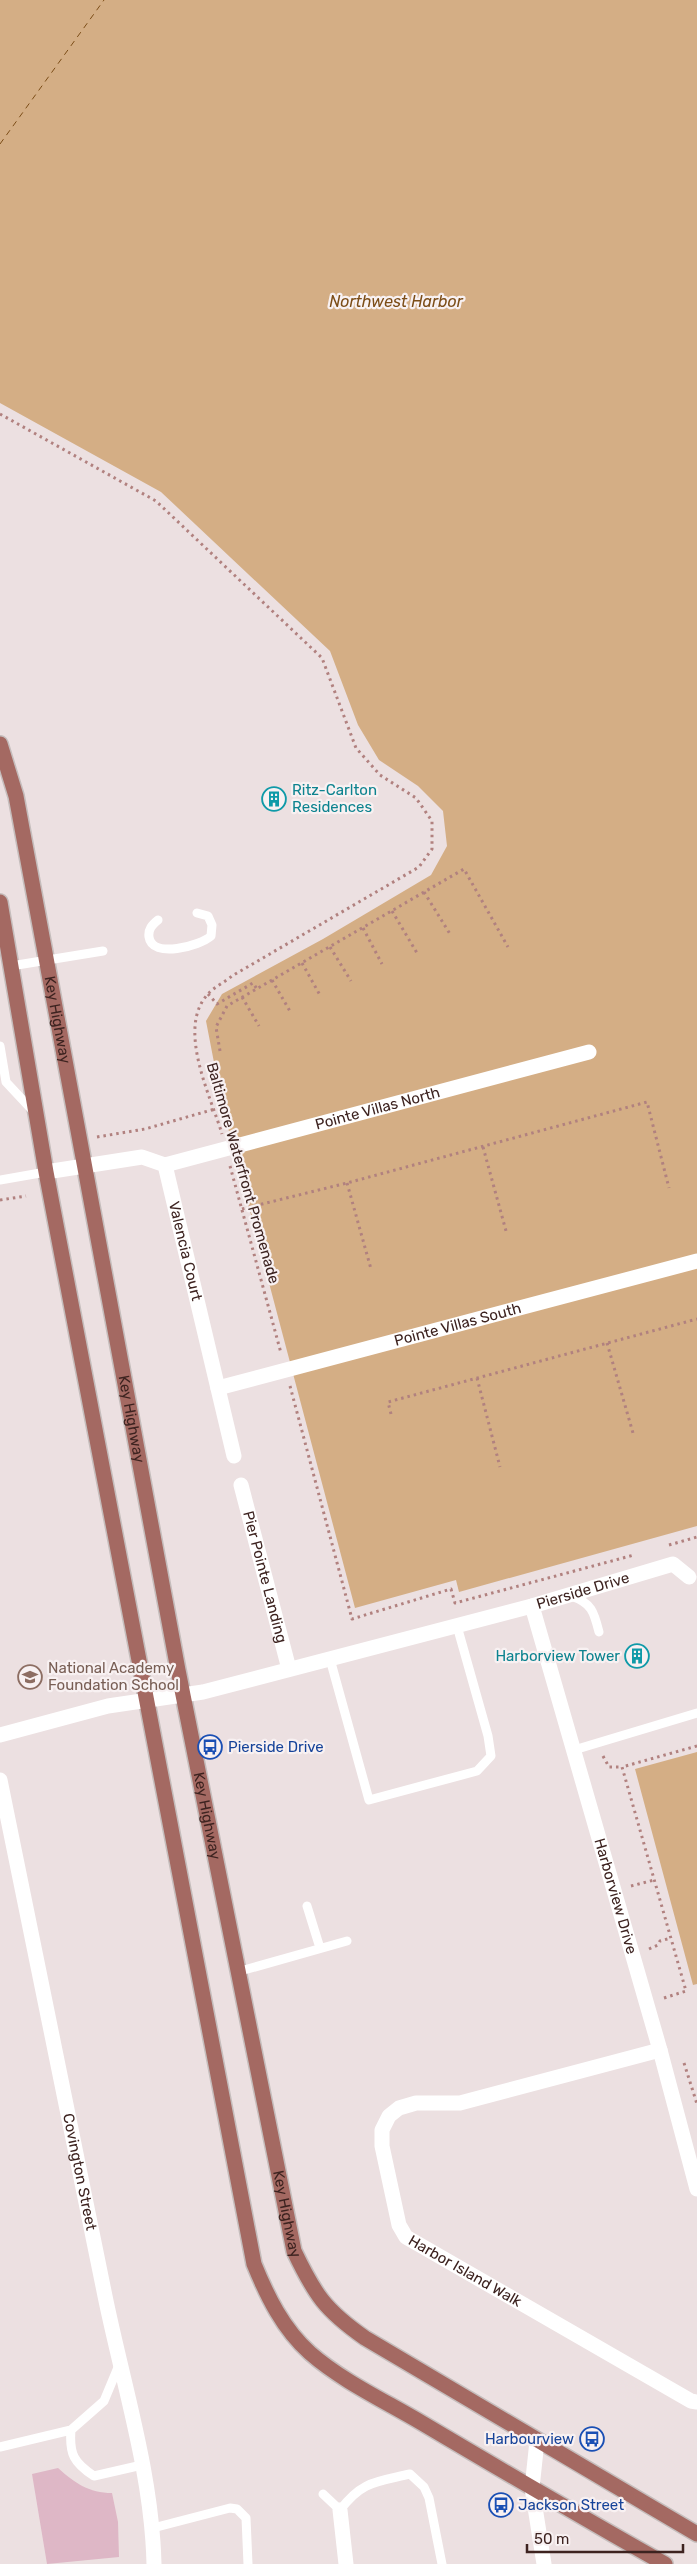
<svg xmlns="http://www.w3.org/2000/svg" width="697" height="2564" font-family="Rubik,sans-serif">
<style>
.green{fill:#deb7c6}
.water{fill:#d4ae85}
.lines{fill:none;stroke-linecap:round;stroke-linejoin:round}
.ferry{stroke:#7c4d17;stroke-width:1;stroke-dasharray:6 5;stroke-linecap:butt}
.primary-casing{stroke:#c5bdbc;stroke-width:18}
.path{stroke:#b1817f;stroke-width:3;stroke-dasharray:2.5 4;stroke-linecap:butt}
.lane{stroke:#fff;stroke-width:9}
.street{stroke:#fff;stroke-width:15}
.primary{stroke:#a46962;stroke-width:15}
.labels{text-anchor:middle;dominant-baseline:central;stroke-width:4.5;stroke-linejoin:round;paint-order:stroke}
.culture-label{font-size:15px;fill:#0d838f;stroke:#f8f1f2;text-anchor:start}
.street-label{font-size:15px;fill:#3d2320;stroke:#f8f1f2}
.education-label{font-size:15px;fill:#785e54;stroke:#f8f1f2;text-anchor:start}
.transit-label{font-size:15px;fill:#164399;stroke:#f8f1f2;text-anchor:start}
.water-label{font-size:16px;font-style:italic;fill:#7c4d17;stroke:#f8f1f2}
</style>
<rect width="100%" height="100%" fill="#ece0e1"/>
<!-- green -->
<path class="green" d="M58,2468C75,2483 89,2493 112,2493L118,2522L119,2557L47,2564L32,2474Z"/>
<!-- water -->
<path class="water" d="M0,0H697V1526L459,1592L456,1580L355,1608L223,1109L206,1021L222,994L323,939L431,875L447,846L443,811L418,786L379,760L358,725L330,651L161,492L0,403Z
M697,1752V1984L693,1985L635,1769Z"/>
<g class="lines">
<!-- ferry -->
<path class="ferry" d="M0,144L104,0"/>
<!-- primary casing -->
<g class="primary-casing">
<g id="primary">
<path id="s9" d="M0,744L16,796L178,1670L294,2251C315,2295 325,2310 365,2338L697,2534"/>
<path d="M0,902L46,1172L254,2264C267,2296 283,2329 310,2353C342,2381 385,2401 422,2423C503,2471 583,2518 665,2564"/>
</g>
</g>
<!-- path -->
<path class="path" d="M0,414L156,501L322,658L356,748L380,775L416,798L432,821V849L419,867L232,976C225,982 214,987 208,994C176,1028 211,1097 222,1134
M424,892L450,934
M392,911L417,953
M363,928L382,964
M330,947L351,981
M302,963L321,997
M272,980L291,1013
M208,994L217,1004L253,983L257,989
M242,997L259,1026
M220,1051L216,1027L227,1006L464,869L508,947
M97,1137L145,1129L215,1109
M483,1147L506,1231
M230,1166L281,1353
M347,1183L371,1269
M0,1200L26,1196
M242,1209L347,1183L647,1102L669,1188
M607,1343L633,1433
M477,1378L500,1467
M290,1386L352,1619L451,1589L455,1603L634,1555
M391,1414L388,1402L697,1319
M669,1545L697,1537
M603,1756L609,1767H622
M631,1886L654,1880
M649,1949L658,1945L660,1941L671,1938
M664,1998L686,1991L622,1767L697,1746
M684,2063L697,2104"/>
<!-- lane -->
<path class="lane" d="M158,920C152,925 148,929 149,937C152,959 200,946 211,936L212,925L208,916L197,913
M11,966L103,951
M0,1046L6,1082L34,1112
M0,1180L46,1172
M571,1596C592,1603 594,1612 599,1632
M330,1659L369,1800L477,1771L491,1756L488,1736L457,1626
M574,1750L697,1713
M307,1906L320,1948
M237,1972L347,1941
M119,2365L104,2401L71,2430C69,2454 74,2463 94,2476L142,2465
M0,2447L71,2430
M323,2494L340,2510C362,2481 376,2482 410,2474L424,2487L429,2498L442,2564
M153,2528L230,2508L237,2509L246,2518L248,2564"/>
<!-- street -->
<g class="street">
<path id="s1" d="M165,1165L589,1052"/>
<path id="s2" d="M46,1172L142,1157L165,1165L234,1456"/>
<path id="s3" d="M218,1388L697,1261"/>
<path id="s4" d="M241,1485L289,1669"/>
<path id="s5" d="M532,1606L660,2050L697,2189"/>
<path id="s6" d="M0,1735L108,1706L203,1692L532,1606L673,1564L689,1577"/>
<path id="s7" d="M0,1780C35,1952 70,2124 105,2296C123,2384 152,2474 154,2564"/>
<path id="s8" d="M660,2050L460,2103H416L399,2108L389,2116L382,2130V2146L399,2225L406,2237L691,2401L697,2402"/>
<path d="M537,2441L532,2488L544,2564"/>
<path d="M340,2510L346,2564"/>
</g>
<!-- primary -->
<use href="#primary" class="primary"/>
</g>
<!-- icons -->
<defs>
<g id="building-ring" transform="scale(1.25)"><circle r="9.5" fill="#f8f1f2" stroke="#0f9aa8" stroke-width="1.5"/><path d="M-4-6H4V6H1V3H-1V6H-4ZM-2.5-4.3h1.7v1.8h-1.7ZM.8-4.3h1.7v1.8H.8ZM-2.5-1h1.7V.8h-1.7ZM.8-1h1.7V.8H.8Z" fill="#0f9aa8"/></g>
<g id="school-ring" transform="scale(1.25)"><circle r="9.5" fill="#f8f1f2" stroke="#8d6e63" stroke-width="1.5"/><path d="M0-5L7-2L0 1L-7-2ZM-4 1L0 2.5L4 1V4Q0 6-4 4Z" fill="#8d6e63"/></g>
<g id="bus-ring" transform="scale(1.25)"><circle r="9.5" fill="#f8f1f2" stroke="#1a4fb4" stroke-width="1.5"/><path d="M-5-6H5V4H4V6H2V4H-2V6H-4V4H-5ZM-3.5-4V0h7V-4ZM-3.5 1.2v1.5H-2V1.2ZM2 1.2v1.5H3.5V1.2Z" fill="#1a4fb4"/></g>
</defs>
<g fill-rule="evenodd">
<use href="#building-ring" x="274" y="799"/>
<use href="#building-ring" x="637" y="1656"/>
<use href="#school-ring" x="30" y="1677"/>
<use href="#bus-ring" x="210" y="1747"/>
<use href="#bus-ring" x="592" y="2439"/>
<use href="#bus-ring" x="501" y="2505"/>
</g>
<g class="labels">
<!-- culture labels -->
<g class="culture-label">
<text x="292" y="790">Ritz-Carlton<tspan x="292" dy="17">Residences</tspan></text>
<text x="620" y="1656" text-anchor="end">Harborview Tower</text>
</g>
<!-- street labels -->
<g class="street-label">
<text stroke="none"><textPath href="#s9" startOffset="282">Key Highway</textPath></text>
<text stroke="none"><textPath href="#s1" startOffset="220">Pointe Villas North</textPath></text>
<text transform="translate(243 1173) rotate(74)">Baltimore Waterfront Promenade</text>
<text stroke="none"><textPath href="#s2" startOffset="210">Valencia Court</textPath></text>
<text stroke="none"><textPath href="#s3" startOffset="248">Pointe Villas South</textPath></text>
<text stroke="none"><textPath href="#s9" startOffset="688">Key Highway</textPath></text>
<text stroke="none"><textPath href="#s4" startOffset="95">Pier Pointe Landing</textPath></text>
<text stroke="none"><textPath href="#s6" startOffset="601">Pierside Drive</textPath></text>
<text stroke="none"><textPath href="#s9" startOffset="1092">Key Highway</textPath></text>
<text stroke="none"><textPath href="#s5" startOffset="302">Harborview Drive</textPath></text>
<text stroke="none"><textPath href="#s7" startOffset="400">Covington Street</textPath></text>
<text stroke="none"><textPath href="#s9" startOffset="1498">Key Highway</textPath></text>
<text stroke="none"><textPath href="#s8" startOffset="476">Harbor Island Walk</textPath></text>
</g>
<!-- education labels -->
<g class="education-label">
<text x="48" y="1668">National Academy<tspan x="48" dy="17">Foundation School</tspan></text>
</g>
<!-- transit labels -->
<g class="transit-label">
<text x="228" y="1747">Pierside Drive</text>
<text x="574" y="2439" text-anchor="end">Harbourview</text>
<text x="518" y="2505">Jackson Street</text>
</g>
<!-- water labels -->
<g class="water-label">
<text x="396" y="301">Northwest Harbor</text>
</g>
</g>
<!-- scale -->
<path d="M527 2544v8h156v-8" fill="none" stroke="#3d2320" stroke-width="2.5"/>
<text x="534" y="2544" font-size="15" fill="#3d2320" stroke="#f8f1f2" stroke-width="4" paint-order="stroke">50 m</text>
</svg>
